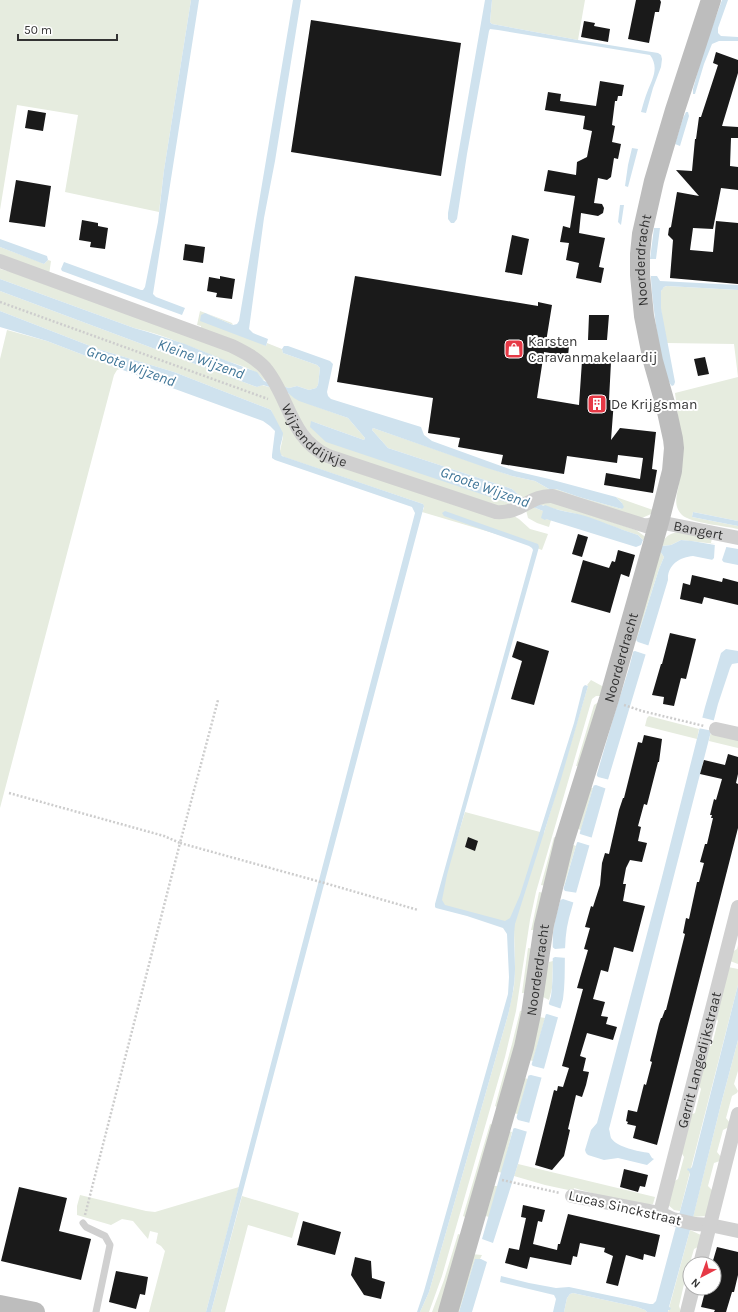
<svg xmlns="http://www.w3.org/2000/svg" width="738" height="1312" font-family="Karla,sans-serif">
<style>
.green{fill:#e6ecdf}
.water{fill:#cfe2ee}
.pier{fill:#fff}
.building{fill:#1a1a1a}
.lines{fill:none;stroke-linecap:round;stroke-linejoin:round}
.path{stroke:#cdcdcd;stroke-width:2.5;stroke-dasharray:2 2;stroke-linecap:butt}
.lane{stroke:#d0d0d0;stroke-width:7}
.street{stroke:#d0d0d0;stroke-width:14}
.secondary{stroke:#bdbdbd;stroke-width:20}
.labels{text-anchor:middle;dominant-baseline:central;stroke-width:4;stroke-linejoin:round;paint-order:stroke}
.street-label{font-size:14px;fill:#333;stroke:#fff}
.poi-label{font-size:14px;fill:#333;stroke:#fff;text-anchor:start}
.water-label{font-size:15px;font-style:italic;fill:#3f7597;stroke:#fff}
</style>
<rect width="100%" height="100%" fill="#fff"/>
<!-- green -->
<path class="green" d="M0,0H191L164,170L159,212L65,192L78,115L17,105L0,210Z
M492,0H585L578,40L492,24L490,22Z
M0,247L40,262L44,264L48,260L51,261L49,275L0,257Z
M0,269L19,274L244,356L269,382C260,380 262,375 255,372C245,366 232,363 221,359C192,347 164,335 134,328L0,279Z
M667,286L738,290V521L693,512L692,517L738,526V529C725,526 691,523 682,515C674,507 676,498 678,489C684,459 679,423 675,393L738,377L734,344L667,343C665,331 658,303 661,292C661,289 663,287 667,286Z
M0,291L257,387L262,385L272,388L301,442L514,516L519,519L530,529L548,534L542,550L503,536L422,512L424,508L423,504L284,457L280,454V451L283,437L271,410L269,409L174,372L98,349L0,311Z
M200,311L232,323L233,325L205,313L266,346L267,343L282,349L283,353L317,365L320,368L318,385L316,388L309,390L297,386L289,388L281,386L201,329V326L197,325Z
M7,330L47,341L120,369L117,370L114,375L0,808V359Z
M288,393L312,405L348,418L365,438L364,440L311,421L464,488L510,503L518,500L505,508L323,449L297,418Z
M373,428L512,476L535,481L549,489H556L579,497L622,509V503L616,497L653,510L651,514L642,518L528,499L520,496L512,489L388,448L372,430Z
M548,501L636,530L647,538V541L643,540L638,535C619,529 599,521 580,515C566,511 551,509 539,504Z
M533,507L543,511L546,519L551,520L549,527L537,523L528,518L526,510Z
M678,532L712,538L711,543L716,544L681,540L671,545L662,546C664,537 668,534 678,532Z
M660,551L664,557L659,569L636,641L633,637Z
M591,680L602,686V696H596L592,699L536,892L530,920L516,1011L505,1057L442,1276L429,1312H420L429,1292L508,1015L514,987L515,970L514,929L437,904L465,812L544,833L588,686L587,685Z
M597,703H599L582,763L577,766H576L594,705Z
M649,716L699,729L697,739L645,726L647,718Z
M711,731L738,739V748L709,741Z
M589,787L593,788L581,830L576,828Z
M554,837L560,839L546,886L541,885Z
M571,844L576,846L564,886L560,885Z
M539,892L544,893L538,927L533,930H531L532,926Z
M738,945V964L730,961L732,952L737,949Z
M528,948L534,949L528,990L524,993H522Z
M553,961L552,988L549,1000L541,996L549,962Z
M728,967L738,969V985L680,1211L674,1210L667,1204L673,1182L678,1179L684,1157L681,1152L690,1115L695,1113L701,1089L698,1084L707,1048L712,1045L718,1021L716,1017Z
M520,1011L525,1012L497,1107L495,1106L512,1044Z
M539,1017L545,1018L533,1061L529,1060Z
M738,1040V1071L734,1084L738,1091L737,1093L732,1096L726,1118L730,1123L729,1127L723,1130L717,1152L721,1157L720,1161L714,1163L708,1186L713,1191L706,1216L693,1217L721,1104Z
M524,1078L528,1079L518,1114L513,1113Z
M490,1124L496,1126L470,1214L465,1217L463,1216Z
M508,1131L512,1132L502,1173L496,1171Z
M518,1164L655,1197L653,1204C643,1208 588,1192 574,1188L573,1191L545,1185L514,1176Z
M492,1186H498L489,1217L482,1215Z
M239,1187L206,1312H149L165,1251L161,1246L156,1243L158,1233L150,1231L148,1239L133,1221L122,1219L111,1225L77,1215V1206L80,1195L146,1211L155,1212Z
M242,1196L299,1213L292,1238L248,1225L225,1312H211Z
M690,1230L701,1235L698,1247L694,1249L687,1273L690,1278L689,1281L684,1284L679,1306L681,1312H668Z
M458,1234L464,1236L441,1312H432L444,1280Z
M471,1254L482,1255L480,1259L475,1260L459,1312H454Z
M573,1293L637,1307L645,1310L647,1312H564L567,1298L570,1294Z"/>
<!-- water -->
<path class="water" d="M191,0H199L153,294L156,297L185,308L182,315L62,271L61,269L64,262L141,290H143L145,287L158,222L164,170Z
M293,0H301L275,161L264,218L249,329L253,333L268,339L266,346L200,321L201,315L205,313L233,325L237,324L239,321Z
M485,0H492L490,22L492,24L578,40L658,53L661,55L662,59L661,67L653,88L646,113L641,112C643,105 645,97 648,90C653,78 659,67 650,55L498,30L490,29L489,31L467,154L457,219L454,223H451L448,219V213Z
M722,0H728L718,28V33L721,36L738,37V41H719L712,44L704,64L695,94H693V89L704,49Z
M686,112H688L689,116L680,146L675,144L683,118Z
M632,148L638,149L628,187L625,186L628,165Z
M620,205H624L621,225L618,222Z
M654,228H660L656,259H650Z
M0,239L47,256L48,260L44,264L0,247Z
M651,276H657L660,281L738,285V290L667,286L664,287L661,291V308L675,382L674,385L672,386C661,375 651,294 651,276Z
M0,279L134,328L148,332L185,344L222,359L257,372L264,381L289,388L297,386L309,390L316,388L318,385L320,368L317,365L283,353L282,349L284,346H288L330,361L333,364L327,392L328,396L331,399L421,427L424,435L432,441L515,471L549,479L616,497L622,503L624,507L622,509L579,497L556,489H549L535,481L512,476L487,468L373,428L372,430L388,448L512,489L520,496L544,506L545,505C556,510 567,512 578,514C597,519 619,529 638,535L643,540L641,545L636,547L546,519L545,520L541,518L543,511L518,501L510,503L499,500L326,442L310,427L311,421L364,440L365,438L348,418L299,401L294,398L288,393L263,385L257,387L0,291Z
M0,311L98,349L174,372L269,409L271,410L283,433C283,441 277,449 282,456L423,504L424,506L211,1312H206L415,513L412,507L275,460L272,458V455L275,431L270,426L263,421L120,369L47,341L0,327Z
M445,511L538,544L539,547L447,875L442,900L445,905L505,921L510,918L520,895L574,723L583,687L585,685L588,686L561,779L515,924C513,938 515,953 515,968C515,984 512,999 508,1015L429,1292L420,1312H417L424,1291L508,994L509,977L507,934L503,928L467,916L436,908L435,907V904L533,550L532,548L529,546L444,516L442,513Z
M693,512L738,521V526L692,517Z
M681,540L692,541L738,549V565L693,556C680,557 667,565 668,580L607,783L569,918C562,944 567,972 563,999L518,1164L493,1243L482,1239L551,996C554,975 552,954 553,933C555,917 560,902 564,887L613,719L629,668L636,641L659,569L664,557L660,551L662,546L671,545Z
M726,649L738,651V663L732,664L730,668L718,704L609,1129C610,1132 610,1135 611,1138C618,1148 638,1151 649,1153L652,1158L654,1159L647,1165L618,1158L604,1160L588,1155L586,1153L585,1150L591,1130L597,1123L662,877L705,707L721,653Z
M738,985V1040L721,1104L690,1230L669,1307L671,1308L670,1310H668V1312H647L645,1310L637,1307L573,1293L570,1294L567,1298L564,1312H553L556,1299L554,1295L500,1282L501,1276L529,1283L556,1288L569,1287L650,1304H653L656,1301L690,1174L689,1171L687,1170L688,1168L690,1169L692,1167Z
M475,1259H481L487,1262L472,1312H459Z"/>
<!-- pier -->
<path class="pier" d="M715,542L727,545L722,560L726,565L710,562L714,558Z
M635,639L638,642L650,646L647,655L635,651L631,652Z
M700,717L716,721L713,731L698,728Z
M595,773L598,777L610,780L607,789L596,785L591,786Z
M578,832L580,834L593,838L591,846L578,842L575,843Z
M562,887L565,891L578,893L575,903L563,899L558,901Z
M551,946L555,949L567,948V958L555,957L551,959Z
M547,1002L550,1005L562,1009L560,1018L547,1014L543,1015Z
M530,1063L533,1066L545,1069L543,1078L531,1075L526,1076Z
M516,1117L518,1120L530,1123L528,1132L515,1128L511,1129Z"/>
<!-- building -->
<path class="building" d="M636,0H660L661,2L659,12H655L649,43L628,39Z
M311,20L461,43L441,176L291,152Z
M584,21L595,23L594,26L610,29L608,42L581,37Z
M716,52L738,60V73L722,126L738,127V138H731L730,166L738,167V190L721,188L713,229L693,228L690,250L713,252L716,221L738,223V284L670,278L673,240L668,235L669,228L671,227L677,192L699,196L676,170L692,171L695,139H696L699,117H701L718,65L713,63Z
M600,81L624,85L622,96H618L617,101H615L612,125L615,126L612,142L621,144L618,159L614,158L611,177L607,180L598,178L594,203L602,204L604,208L603,213L598,216L581,213L579,233L605,238L599,267L604,268L601,283L576,278L579,263L566,260L569,243L560,242L563,226L570,228L575,196L544,191L548,170L576,175L577,162L587,157L592,131L583,129L585,116L545,110L548,92L561,94L560,101L596,106Z
M28,110L46,113L43,131L25,128Z
M16,180L51,186L45,227L9,222Z
M82,220L98,223V226L108,228L105,249L90,247L91,242L79,240Z
M512,235L529,239L522,275L505,272Z
M185,244L205,247L203,263L183,260Z
M220,276L235,279L232,299L216,297L217,293L207,291L209,277L220,279Z
M355,276L538,306V302L552,305L546,342L569,346L568,356L544,352L537,398L579,405L582,361L611,362L609,400H614L611,440L620,428L656,432L652,469L657,470L653,493L604,485L606,473L640,479L643,458L618,455L617,463L567,456L564,474L501,464L503,455L458,447L460,438L428,433L433,398L337,382Z
M589,315H609L607,340H588Z
M705,357L709,374L698,376L694,359Z
M578,534L588,537L582,557L572,554Z
M618,550L635,555L629,577L621,574L610,613L571,602L583,560L609,568L612,561L615,562Z
M692,575L722,582L723,578L738,582V605L704,597L702,604L680,599L683,583L690,585Z
M670,633L696,639L686,679L681,678L674,706L663,704L664,697L652,695L661,664H662L663,660Z
M517,641L549,651L534,705L511,699L522,661L512,657Z
M644,735L662,739L659,762H658L647,805L644,804L638,826L641,827L638,841L647,843L642,862L630,860L626,868L623,884H626L623,901L645,906L633,952L614,947L608,972L601,970L593,999L605,1002L601,1016L608,1017L606,1024L617,1027L613,1040L587,1033L580,1056L586,1058L583,1071L589,1072L586,1085L582,1097L576,1095L568,1129L570,1130L564,1156L552,1170L535,1165L554,1090L557,1091L558,1086L563,1087L569,1068L562,1066L583,989L577,988L588,950L584,949L590,928L585,927L591,906L593,907L600,885L602,863L605,853L609,854L619,810L623,798H624L638,742L642,743Z
M728,754L738,757V774L736,783L738,784V828L657,1145L633,1138L636,1126L627,1124L628,1122L626,1121L628,1110L637,1112L644,1084L646,1085L652,1062L650,1061L659,1024L661,1018H662L665,1010H666L685,934L683,933L686,918L689,919L697,882H699L704,863L700,862L705,844H707L713,818H711L712,815H710L714,799L716,800L722,779L700,774L704,760L725,765Z
M468,837L478,841L475,851L465,847Z
M624,1169L648,1175L645,1187L640,1186L638,1192L620,1187Z
M19,1187L67,1198L59,1231L91,1239L81,1280L1,1261Z
M523,1205L545,1210L542,1222L538,1221L533,1244L557,1250L558,1244H560L568,1214L660,1235L655,1257L644,1254L643,1260L626,1255L618,1286L606,1283L613,1256L604,1252L605,1248L580,1243L577,1257L573,1256L571,1265L530,1257L527,1269L505,1263L509,1248L519,1250L526,1218L521,1217Z
M303,1221L341,1232L335,1255L297,1245Z
M717,1247L738,1252V1275L734,1292H732L726,1312H714L715,1310L701,1307L706,1288H714V1264H712Z
M355,1257L371,1261L372,1278L385,1282L381,1299L364,1295L351,1275Z
M116,1271L148,1277L145,1295L140,1294L136,1309L109,1302Z"/>
<g class="lines">
<!-- path -->
<path class="path" d="M0,302L268,399
M624,705L642,711L704,726
M9,793L164,836L180,843L218,700
M502,1180L560,1193
M85,1215L180,843L328,884L418,910"/>
<!-- lane -->
<path class="lane" d="M83,1223L86,1227L105,1236L110,1245L96,1312"/>
<!-- street -->
<g class="street">
<path id="s1" d="M0,261L232,346C244,352 256,358 265,368C289,396 290,439 328,456L496,512C521,514 530,495 552,496L646,526L659,522L738,538"/>
<path d="M716,729L738,734"/>
<path d="M572,1196L660,1213L673,1219L695,1224L710,1225L738,1231"/>
<path id="s2" d="M660,1213L738,907"/>
<path d="M700,1264L738,1114"/>
<path d="M687,1312L693,1288"/>
</g>
<!-- secondary -->
<g class="secondary">
<path d="M0,1305L35,1312"/>
<path id="s3" d="M448,1312L524,1047L531,1014L544,925L564,842L609,699L659,522L672,471L674,448L673,439L666,407L653,361L644,316L640,275V254L642,234L654,181L675,110L711,0"/>
</g>
</g>
<!-- icons -->
<defs>
<g id="shop-square" transform="scale(1)"><rect x="-9" y="-9" width="18" height="18" rx="4" fill="#e63946" stroke="#fff"/><path d="M-5-2.5h2.3a2.7 3.5 0 0 1 5.4 0H5L5.5 6h-11ZM-1.5-2.5h3a1.5 2.3 0 0 0-3 0Z" fill="#fff"/></g>
<g id="building-square" transform="scale(1)"><rect x="-9" y="-9" width="18" height="18" rx="4" fill="#e63946" stroke="#fff"/><path d="M-4-6H4V6H1V3H-1V6H-4ZM-2.5-4.3h1.7v1.8h-1.7ZM.8-4.3h1.7v1.8H.8ZM-2.5-1h1.7V.8h-1.7ZM.8-1h1.7V.8H.8Z" fill="#fff"/></g>
</defs>
<g fill-rule="evenodd">
<use href="#shop-square" x="514" y="349"/>
<use href="#building-square" x="597" y="404"/>
</g>
<g class="labels">
<!-- street labels -->
<g class="street-label">
<text stroke="none"><textPath href="#s3" startOffset="1086">Noorderdracht</textPath></text>
<text stroke="none"><textPath href="#s1" startOffset="373">Wijzenddijkje</textPath></text>
<text stroke="none"><textPath href="#s1" startOffset="786">Bangert</textPath></text>
<text stroke="none"><textPath href="#s3" startOffset="678">Noorderdracht</textPath></text>
<text stroke="none"><textPath href="#s3" startOffset="354">Noorderdracht</textPath></text>
<text stroke="none"><textPath href="#s2" startOffset="158">Gerrit Langedijkstraat</textPath></text>
<text transform="translate(625 1208) rotate(13)">Lucas Sinckstraat</text>
</g>
<!-- poi labels -->
<g class="poi-label">
<text x="528" y="341">Karsten<tspan x="528" dy="16">Caravanmakelaardij</tspan></text>
<text x="611" y="404">De Krijgsman</text>
</g>
<!-- water labels -->
<g class="water-label">
<text transform="translate(201 359) rotate(20)">Kleine Wijzend</text>
<text transform="translate(131 366) rotate(20)">Groote Wijzend</text>
<text transform="translate(485 487) rotate(20)">Groote Wijzend</text>
</g>
</g>
<!-- north arrow -->
<g transform="translate(702 1276) rotate(221)"><circle r="19" fill="#ffffff" stroke="#adadad"/>
<path d="M0-3L7 15L0 10L-7 15Z" fill="#e63946"/>
<text y="-6" font-size="11" font-weight="bold" text-anchor="middle" fill="#333333">N</text>
</g>
<!-- scale -->
<path d="M18 34v6h99v-6" fill="none" stroke="#333333" stroke-width="2"/>
<text x="24" y="34" font-size="12" fill="#333333" stroke="#ffffff" stroke-width="3" paint-order="stroke">50 m</text>
</svg>
